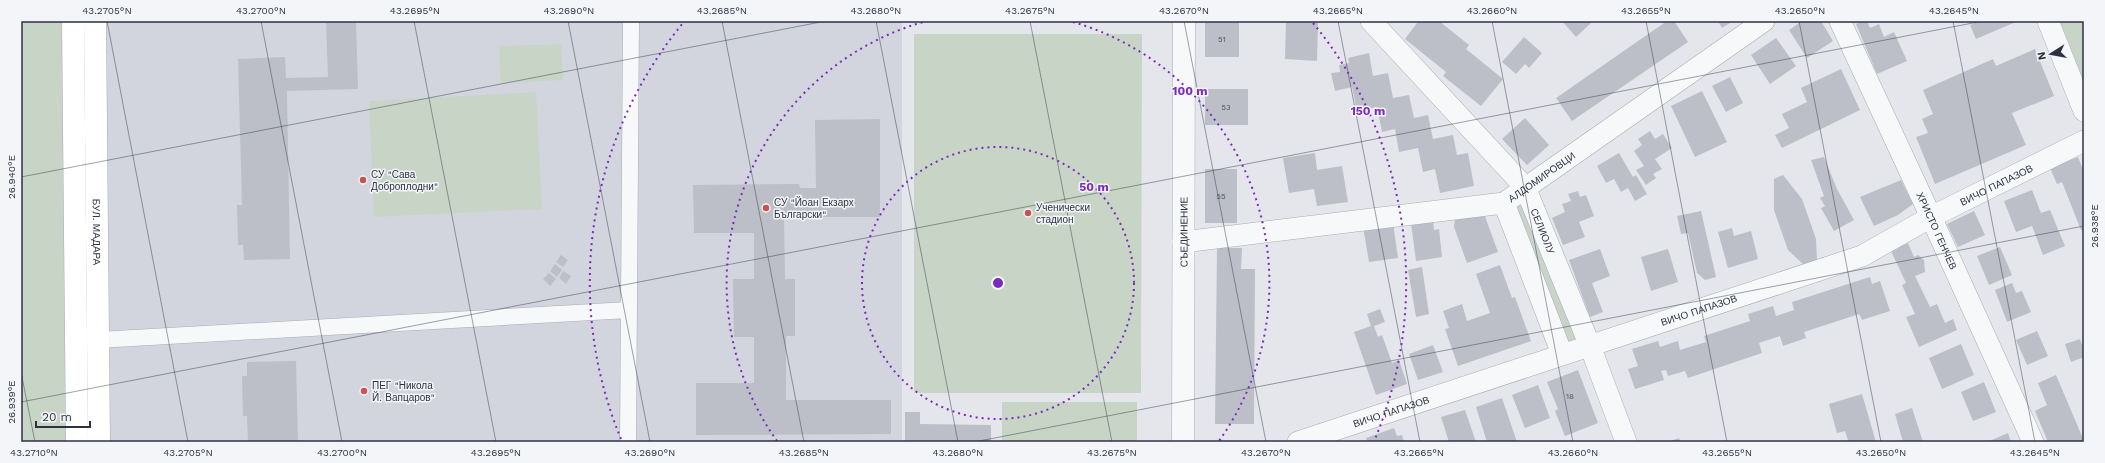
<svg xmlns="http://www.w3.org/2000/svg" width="2105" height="463" font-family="'Work Sans',sans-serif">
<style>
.built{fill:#d2d5dd}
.green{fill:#c8d5c6}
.building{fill:#bcbfc8}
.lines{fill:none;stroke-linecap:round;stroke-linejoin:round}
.pedestrian-casing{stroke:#a9acb5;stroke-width:17}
.minor-casing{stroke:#a9acb5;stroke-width:22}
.tertiary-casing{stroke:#a9acb5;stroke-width:23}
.secondary-casing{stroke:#a9acb5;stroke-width:23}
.pedestrian{stroke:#f7f8fa;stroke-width:16}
.minor{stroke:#f7f8fa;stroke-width:21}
.tertiary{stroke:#f7f8fa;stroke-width:22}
.secondary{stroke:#fff;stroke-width:22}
.ticks{fill:none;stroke:#2d3243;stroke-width:1;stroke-opacity:0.45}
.ring{fill:none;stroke:#7b2cbf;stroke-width:2;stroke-dasharray:2 4}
.poi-dot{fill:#c85254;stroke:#f4f5f9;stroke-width:1.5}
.labels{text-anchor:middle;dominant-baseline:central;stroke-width:3;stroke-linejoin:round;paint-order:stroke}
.number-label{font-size:8px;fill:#515564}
.poi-label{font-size:10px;fill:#2d3243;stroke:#f4f5f9;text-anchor:start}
.street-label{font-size:10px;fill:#2d3243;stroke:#f4f5f9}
.centre{fill:#7b2cbf;stroke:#f4f5f9;stroke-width:2}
.ring-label{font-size:12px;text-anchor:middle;font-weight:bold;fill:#7b2cbf;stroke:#f4f5f9;stroke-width:3;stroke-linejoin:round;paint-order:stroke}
.neatline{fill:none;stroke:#2d3243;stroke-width:1.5}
.ticks-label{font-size:10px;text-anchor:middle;fill:#2d3243}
</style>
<rect width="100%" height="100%" fill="#e4e6eb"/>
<!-- built -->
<path class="built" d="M95,21H902V442H99Z"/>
<!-- green -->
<path class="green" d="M21,21H64L67,442H21Z
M2048,21H2084V111Z
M914,34H1142L1141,393H914Z
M561,44L563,80L501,83L499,46Z
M536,92L542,209L374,217L369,101Z
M1525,187L1590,346L1562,354L1504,203Z
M1002,402H1137V442H1002Z"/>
<!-- building -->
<path class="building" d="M326,21H356L358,89L287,91L290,259L244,260L243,245H238L237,205H242L238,59L285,57L286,78L328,77Z
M1205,21H1239V57H1205Z
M1286,21H1318L1317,61L1285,59Z
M1415,21H1439L1469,45L1466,49L1503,79L1481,106L1443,76L1446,72L1405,39L1417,23Z
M1562,21H1593L1576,37Z
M1667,21H1674L1688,42L1572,121L1556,98Z
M1718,21H1733L1722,28Z
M1802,21H1821L1833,41L1807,58L1789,30Z
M1863,21H1867L1870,28L1879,24L1884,37L1894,32L1907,61L1877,74L1856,24Z
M1979,21H2018L1976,39L1970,25Z
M1524,37L1542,53L1529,68L1525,64L1516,74L1502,62Z
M1776,38L1796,66L1770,84L1751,55Z
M2035,49L2054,96L2012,113L2026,145L1935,184L1916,137L1928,133L1922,119L1933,114L1923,90L1993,59L1996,66Z
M1369,53L1373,76L1388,73L1393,98L1409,95L1414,118L1428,115L1433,139L1453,135L1457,155L1468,153L1474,186L1440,193L1435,169L1423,172L1418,148L1399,152L1395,129L1382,132L1377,107L1357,111L1352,87L1335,91L1331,73L1340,72L1339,65L1349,63L1348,58Z
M1841,69L1860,110L1782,148L1775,135L1789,128L1782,114L1807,102L1801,88Z
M1730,77L1743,103L1726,112L1712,86Z
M1205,89H1248V125H1205Z
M1702,91L1727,142L1695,157L1671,106Z
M1525,118L1549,145L1527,165L1502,139Z
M880,119V217H784L785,279H795V336H786V400H891V434L696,435V383H754V337H734L733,279H754V233H694L693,185L799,184L800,188H816L815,120Z
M1650,131L1655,139L1663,134L1672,148L1655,159L1662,169L1653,174L1656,178L1646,185L1636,170L1644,166L1634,151L1642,145L1638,139Z
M1315,153L1317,170L1342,166L1348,202L1317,206L1314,189L1289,193L1283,158Z
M1619,153L1633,177L1636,175L1647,194L1635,201L1628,188L1621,192L1614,179L1606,183L1597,166Z
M1824,157L1837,189L1854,220L1834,231L1821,208L1825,206L1820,198L1824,196L1811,160Z
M2078,157L2084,172V229L2081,230L2062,182L2057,184L2050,168Z
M1205,169H1237V223H1205Z
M1783,175L1802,199L1816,239L1817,260L1804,265L1788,250L1774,210V179Z
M1901,180L1913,204L1898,215L1874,226L1860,197Z
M2032,190L2041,213L2050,210L2065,246L2043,255L2032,226L2016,232L2004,201Z
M1578,191L1580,197L1586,195L1594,216L1579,222L1585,237L1563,245L1552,218L1565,212L1562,204L1571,201L1568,194Z
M1483,211L1498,252L1467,263L1454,227L1455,216Z
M1701,211L1716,277L1705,280L1697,273L1688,233L1681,234L1677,216Z
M1974,211L1985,235L1958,247L1947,224Z
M1433,220L1434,230L1439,229L1442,257L1416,261L1411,223Z
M1393,223L1398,258L1369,262L1363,227Z
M1732,228L1734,236L1751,231L1758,259L1728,268L1718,232Z
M1908,243L1914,257L1918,255L1924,260L1925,272L1915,276L1930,307L1937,304L1945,323L1953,319L1957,330L1919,347L1906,317L1915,314L1902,285L1906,283L1891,251Z
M2000,247L2012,275L1989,285L1977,256Z
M1217,248H1242L1241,269H1255L1254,424H1215Z
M1600,249L1610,276L1592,283L1603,312L1590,317L1569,260Z
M1668,249L1678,282L1651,291L1641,257Z
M561,255L568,260L563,267L556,262Z
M555,264L562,270L557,277L550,271Z
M1500,265L1512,298L1515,297L1531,341L1458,366L1445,329L1449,328L1443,311L1462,304L1467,321L1490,313L1476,274Z
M1422,267L1429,314L1416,317L1408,270Z
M563,271L571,276L566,284L559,278Z
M549,273L556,279L550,286L543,279Z
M1870,277L1872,284L1880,281L1890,311L1862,320L1859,314L1804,332L1806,338L1783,346L1780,336L1759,343L1762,353L1688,378L1685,371L1668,376L1666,370L1661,371L1664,380L1635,389L1628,369L1638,366L1632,349L1658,341L1660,347L1678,341L1680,350L1706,342L1704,336L1750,321L1748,314L1773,306L1776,316L1794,310L1792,302Z
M2012,283L2016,293L2022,291L2031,312L2007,322L1995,290Z
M1380,309L1385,322L1374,326L1378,337L1382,335L1392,363L1399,360L1407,384L1376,395L1354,332L1371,326L1367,314Z
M2037,331L2048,356L2027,365L2016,340Z
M2080,339L2082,345L2084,344V357L2071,362L2065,344Z
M1961,344L1974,375L1942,389L1929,358Z
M1433,345L1443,372L1418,380L1409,354Z
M296,361L298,442H248L247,416H243L242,376H247V362Z
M1578,370L1598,423L1565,436L1555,411L1558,409L1547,382Z
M2056,375L2084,441V442H2048L2035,411L2047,405L2038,383Z
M1984,382L1996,412L1973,421L1961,392Z
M1538,385L1550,418L1525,428L1512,395Z
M1862,394L1876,442H1843L1848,440L1845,431L1837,433L1829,404Z
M1502,398L1517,442H1487L1476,407Z
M1912,408L1923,442H1903L1895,414Z
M1465,410L1476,442H1449L1441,417Z
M905,412H920V424L991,425V442H905Z
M1394,428L1397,436L1402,435L1404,442H1367L1366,438Z
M2008,433L2011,442H1987Z
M1679,438L1681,442H1667Z"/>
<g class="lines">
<!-- pedestrian casing -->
<g class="pedestrian-casing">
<path id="pedestrian" d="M98,340L629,310
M628,442L631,21"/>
</g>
<!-- minor casing -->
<g class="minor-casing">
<g id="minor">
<path id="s1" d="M1371,21L1525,187L1590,346L1626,442"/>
<path id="s2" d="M1840,21L1931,217L2033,442"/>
<path d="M2048,21L2084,111"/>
<path d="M1504,203L1562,354"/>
<path id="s3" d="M1183,242L1504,203L1764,21"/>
<path id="s4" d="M1298,442L1862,256L1931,217L2084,141"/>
</g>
</g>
<!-- tertiary casing -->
<g class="tertiary-casing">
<g id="tertiary">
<path id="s5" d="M1183,442L1184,21"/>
</g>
</g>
<!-- secondary casing -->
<g class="secondary-casing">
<g id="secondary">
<path d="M73,21L77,442"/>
<path id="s6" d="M95,21L99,442"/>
</g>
</g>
<!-- pedestrian -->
<use href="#pedestrian" class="pedestrian"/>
<!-- minor -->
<use href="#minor" class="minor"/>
<!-- tertiary -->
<use href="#tertiary" class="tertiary"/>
<!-- secondary -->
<use href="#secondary" class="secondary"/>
</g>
<!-- ticks -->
<path class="ticks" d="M107,21L188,442M261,21L342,442M414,21L496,442M568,21L650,442M722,21L804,442M876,21L958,442M1030,21L1112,442M1184,21L1266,442M1338,21L1420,442M1492,21L1573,442M1646,21L1727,442M1799,21L1881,442M1953,21L2035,442M21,177L826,21M21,372L35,442M21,402L1983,21M974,442L2084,226"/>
<!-- distance rings -->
<g class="ring">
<circle cx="998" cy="283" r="136"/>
<path d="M777 441A272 272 0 0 1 923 22M1073 22A272 272 0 0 1 1219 441"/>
<path d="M621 439A408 408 0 0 1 683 23M1313 23A408 408 0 0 1 1375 439"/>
</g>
<!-- markers -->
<g class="poi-dot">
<circle cx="363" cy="180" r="4"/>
<circle cx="766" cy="208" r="4"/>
<circle cx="1028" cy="213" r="4"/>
<circle cx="364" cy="391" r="4"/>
</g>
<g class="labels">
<!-- number labels -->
<g class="number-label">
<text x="1222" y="39">51</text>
<text x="1226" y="107">53</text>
<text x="1221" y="196">55</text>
<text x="1570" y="396">18</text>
</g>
<!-- poi labels -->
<g class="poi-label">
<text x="371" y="174">СУ "Сава<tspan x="371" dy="12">Доброплодни"</tspan></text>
<text x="774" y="202">СУ "Йоан Екзарх<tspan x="774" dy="12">Български"</tspan></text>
<text x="1036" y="207">Ученически<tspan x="1036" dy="12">стадион</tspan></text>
<text x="372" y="385">ПЕГ "Никола<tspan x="372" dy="12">Й. Вапцаров"</tspan></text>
</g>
<!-- street labels -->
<g class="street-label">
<text stroke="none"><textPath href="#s3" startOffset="369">АЛДОМИРОВЦИ</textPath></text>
<text stroke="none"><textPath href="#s4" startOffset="746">ВИЧО ПАПАЗОВ</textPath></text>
<text stroke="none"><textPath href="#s6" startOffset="211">БУЛ. МАДАРА</textPath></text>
<text stroke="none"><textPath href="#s5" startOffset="210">СЪЕДИНЕНИЕ</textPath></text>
<text stroke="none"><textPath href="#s1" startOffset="274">СЕЛИОЛУ</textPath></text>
<text stroke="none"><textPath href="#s2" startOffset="231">ХРИСТО ГЕНЧЕВ</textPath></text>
<text stroke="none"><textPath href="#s4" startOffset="422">ВИЧО ПАПАЗОВ</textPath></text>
<text stroke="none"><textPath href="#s4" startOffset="98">ВИЧО ПАПАЗОВ</textPath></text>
</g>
</g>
<circle cx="998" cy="283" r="6" class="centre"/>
<g class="ring-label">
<text x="1190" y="95">100 m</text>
<text x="1368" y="115">150 m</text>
<text x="1094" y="191">50 m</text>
</g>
<!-- border -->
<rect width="2105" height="463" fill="none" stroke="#f4f5f9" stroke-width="44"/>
<!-- north arrow -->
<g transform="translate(2051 54) rotate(259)" stroke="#f4f5f9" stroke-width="3" paint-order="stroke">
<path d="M0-3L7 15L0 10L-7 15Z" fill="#2d3243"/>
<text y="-6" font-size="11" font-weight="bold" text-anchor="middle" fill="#2d3243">N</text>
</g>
<!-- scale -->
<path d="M36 421v6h54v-6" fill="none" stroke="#2d3243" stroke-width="2"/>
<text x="42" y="421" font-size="12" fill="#2d3243" stroke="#f4f5f9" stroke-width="3" paint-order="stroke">20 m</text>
<rect x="22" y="22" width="2061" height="419" class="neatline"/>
<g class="ticks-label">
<text x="107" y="14">43.2705°N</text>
<text x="261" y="14">43.2700°N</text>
<text x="415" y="14">43.2695°N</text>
<text x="569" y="14">43.2690°N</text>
<text x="722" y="14">43.2685°N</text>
<text x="876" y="14">43.2680°N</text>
<text x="1030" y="14">43.2675°N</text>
<text x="1184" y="14">43.2670°N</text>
<text x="1338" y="14">43.2665°N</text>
<text x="1492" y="14">43.2660°N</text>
<text x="1646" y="14">43.2655°N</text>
<text x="1800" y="14">43.2650°N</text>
<text x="1954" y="14">43.2645°N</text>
<text transform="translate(11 177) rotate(-90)" y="4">26.940°E</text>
<text transform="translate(2094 226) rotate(-90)" y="4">26.938°E</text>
<text transform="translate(11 402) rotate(-90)" y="4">26.939°E</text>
<text x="34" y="456">43.2710°N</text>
<text x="188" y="456">43.2705°N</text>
<text x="342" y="456">43.2700°N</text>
<text x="496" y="456">43.2695°N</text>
<text x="650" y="456">43.2690°N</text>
<text x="804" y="456">43.2685°N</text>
<text x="958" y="456">43.2680°N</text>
<text x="1112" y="456">43.2675°N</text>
<text x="1266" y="456">43.2670°N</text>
<text x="1419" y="456">43.2665°N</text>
<text x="1573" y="456">43.2660°N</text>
<text x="1727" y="456">43.2655°N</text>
<text x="1881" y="456">43.2650°N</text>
<text x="2035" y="456">43.2645°N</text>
</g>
</svg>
